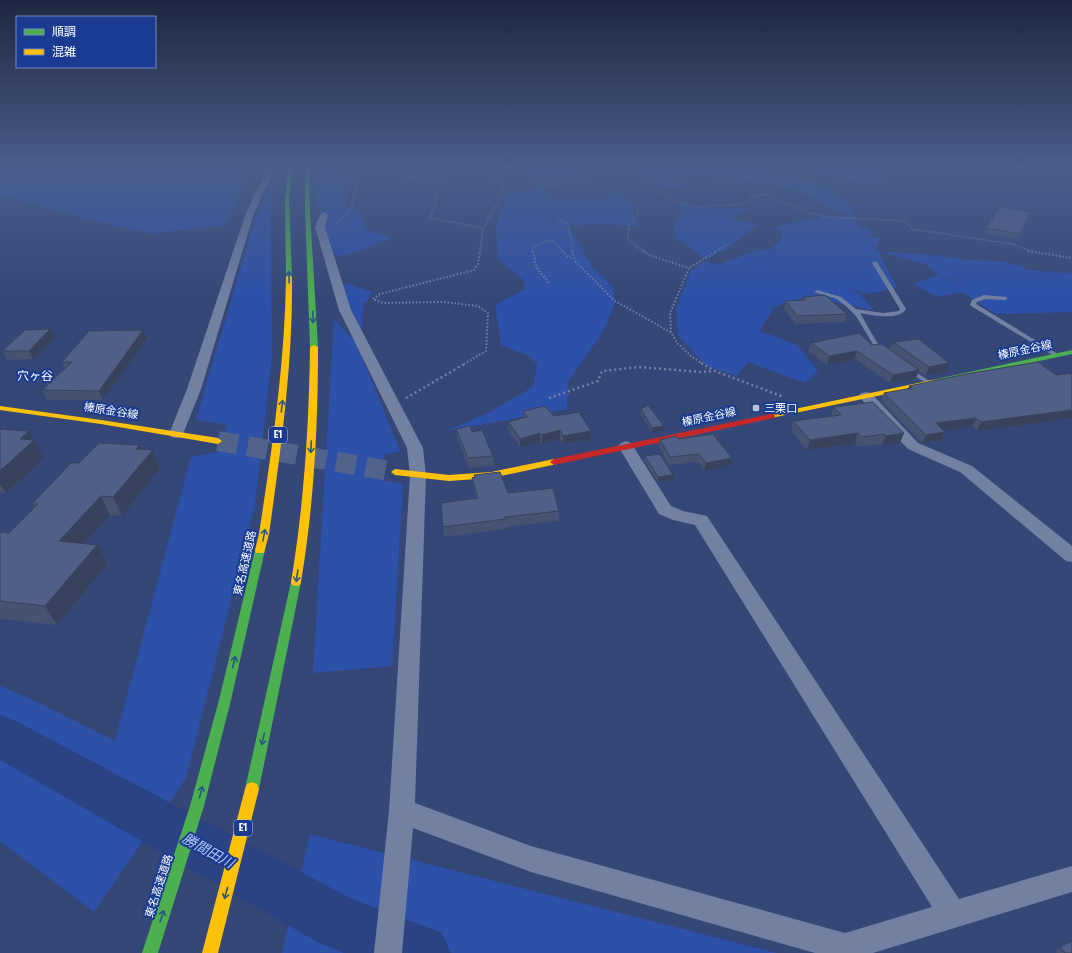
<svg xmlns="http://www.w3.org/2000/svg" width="1072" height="953" font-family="'Fira Sans Condensed','Noto Sans JP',sans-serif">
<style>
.green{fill:#2d51a8}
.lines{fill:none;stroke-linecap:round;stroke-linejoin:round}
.river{fill:#2b4384;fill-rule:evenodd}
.secondary-tunnel{stroke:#52638b;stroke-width:20;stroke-dasharray:20 10;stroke-linecap:butt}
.path-far2{stroke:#7280a2;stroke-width:1.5;stroke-dasharray:1 1.5;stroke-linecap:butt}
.path-far1{stroke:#7280a2;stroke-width:2;stroke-dasharray:1.5 2;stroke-linecap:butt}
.path{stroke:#7280a2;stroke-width:2.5;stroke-dasharray:2 3;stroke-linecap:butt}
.lane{fill:#7280a2;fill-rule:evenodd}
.street{fill:#7280a2;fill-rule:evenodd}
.fast{fill:#4caf50;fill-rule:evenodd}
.slow{fill:#ffc107;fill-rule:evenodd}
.jam{fill:#c62828;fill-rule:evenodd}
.wall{fill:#455272}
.shaded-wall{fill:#38425d}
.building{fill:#505f85;stroke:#38425d}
.oneway{stroke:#265882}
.poi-dot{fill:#b8bfcf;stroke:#193b92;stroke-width:1.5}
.labels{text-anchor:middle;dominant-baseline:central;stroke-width:4;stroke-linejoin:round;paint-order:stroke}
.shield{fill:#193b92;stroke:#bac4de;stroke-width:1}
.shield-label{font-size:10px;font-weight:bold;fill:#fff}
.street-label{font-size:11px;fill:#fff;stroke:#193b92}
.poi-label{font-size:11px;fill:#fff;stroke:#193b92;text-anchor:start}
.neighbourhood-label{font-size:12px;fill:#fff;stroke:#193b92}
.near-water-label{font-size:14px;font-style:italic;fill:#b5c8f6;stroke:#193b92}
</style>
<rect width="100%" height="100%" fill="#344777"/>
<!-- green -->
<path class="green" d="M6,166H253L251,173L224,225L151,234L86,219L0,195V172Z
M316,166H346V208H357L365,222L364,228L391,238L359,251L337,257L321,223L314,182Z
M504,166H741L780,174L829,188L852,206L855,218L859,226L870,230L872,237L880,239L876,248L877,251L932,255L968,260L999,261L1023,266L1027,270L1072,273V312L996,314L962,292L938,297L913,284L938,275L974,288L938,274L925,264L878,251L897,288L865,294L848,287L859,294L874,310L806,297L784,303L773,308L760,331L797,345L818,371L805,383L748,362L736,376L707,366L678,335L676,310L690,272L703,262L721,264L758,250L771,249L780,241L783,235L776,227L822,216L851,217C833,213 819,200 802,193C761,178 717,177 674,174L676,178L687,188H659L638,171L625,168L589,171L574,176L542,178H532Z
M781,166H875L882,177L883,186Z
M277,174L271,210L272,356L255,505L186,778L94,912L0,841V686L31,699L115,741L191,457L217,452L228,425L196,420L256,216Z
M601,184C626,199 633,196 637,227L614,224L568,225L593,268L613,287L615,302L604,330L568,382L567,409L446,431L490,412L533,387L537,364L530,357L501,345L495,305L525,289L524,281L498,258L496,225L507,194L546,186L553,199L586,200L613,198Z
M678,204L716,208H751L730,219L757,225L726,249L705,259L684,242L675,239L674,228L682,208Z
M346,283L373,292L370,295L368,301L363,303L362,329L350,312L343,288Z
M334,319L356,343L400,451L384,455L382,480L403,484L392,666L313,673Z
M310,834L777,953H282Z"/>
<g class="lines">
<!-- river -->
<path class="river" d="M0,715L16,721L352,899L442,933L451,953H344L319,943L0,760Z"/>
<!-- secondary-tunnel -->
<path class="secondary-tunnel" d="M218,441L395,472"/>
<!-- path-far2 -->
<path class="path-far2" d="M427,181L437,197L430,218L483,228
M504,192L571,182L594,173L625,168L639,171L657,186L663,195L684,204L697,207L749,204L751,202L749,197L763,194L768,195L809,213L826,217L906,221L912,229L1012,244L1033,252
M638,210L636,218L629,224L628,240L645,252
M557,218L568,225L573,252
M336,223C359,207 355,193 354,168L358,167L427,181L476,166
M480,252L483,228L504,192L502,182L492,175L491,172L497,166
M532,252L533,247L545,241H553L563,252
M715,252L728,244"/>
<!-- path-far1 -->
<path class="path-far1" d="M533,251L536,267L549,283
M562,251L567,256L574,259
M572,251L575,261L615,301L670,332
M643,251L649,255L689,268
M1028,251L1072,258
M464,364L486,351L488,313L478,306L444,302L383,303L373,299L380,294L474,270L478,264L480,251
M703,364L692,357L677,343L671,332L670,313L689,268L717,251"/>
<!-- path -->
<path class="path" d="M701,363L715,371L784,397
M406,398L466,363
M549,398L598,381L602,371L639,367L701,372L714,371"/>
<!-- lane -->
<path class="lane" d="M873,262H877L906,309C899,321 871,315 860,313L878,344L886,350L883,352L874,346L856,316L847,307L837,299L814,292L817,290L841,297L856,309L883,313L899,311L900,309L872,263Z
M984,295L1007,297V299L1005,300L985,299L977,302L976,304L1058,354V356H1054L971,306L970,305L972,300Z
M908,367L931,382V384H927L906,370L905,369Z"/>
<!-- street -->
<path class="street" d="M268,166H276L254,213L201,389L183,434L181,437L176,438L171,437L169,434L187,389L246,213Z
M324,212L328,215L325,227L351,310L423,448L426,475L415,803L531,846L845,933L932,907L695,525L673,520L659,514L618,446L621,443L626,441L631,443L671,506L683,511L707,516L959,899L1072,866V892L873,953H815L531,872L413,828L402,953H374L389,811L410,475L407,448L339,310L315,227L320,215Z
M866,392L871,393L918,443L972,466L1072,546V562L1066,561L960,472L908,449L861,399L859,396L861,393Z"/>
<!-- fast -->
<path class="fast" d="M289,166H293L289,200L292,277L289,279L286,277L285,200Z
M305,166H309L310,211L318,347L314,349L310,347L305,211Z
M1072,350V354L932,384L928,382L932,380Z
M260,546L264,547L265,550L231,700L204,806L158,953H142L190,806L219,700L255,550L256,547Z
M296,578L300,579L301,582L259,789L257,794L252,796L247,794L245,789L291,582L292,579Z"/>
<!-- slow -->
<path class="slow" d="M289,275L292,277C293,364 281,448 269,534L264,553H256L255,550L259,534C272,448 285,364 286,277Z
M314,345L318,347C318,426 314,504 301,582L300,585L296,586L292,585L291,582C304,504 309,426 310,347Z
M932,380L936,382L935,384L771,418L767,416L771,414Z
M0,406L101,420L218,438L222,441L218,444L101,424L0,410Z
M554,459L558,462L557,464L491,478L449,481L395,475L391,472L395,469L449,475L491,472Z
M252,782L257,784L259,789L218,953H202L245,789L247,784Z"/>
<!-- jam -->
<path class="jam" d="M771,414H774L775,416L774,418L554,465L550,462L554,459Z"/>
</g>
<!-- wall -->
<path class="wall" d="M1031,212L1018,239L984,233L986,228Z
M803,297L847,314L845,322L795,324L784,309L786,301H802Z
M50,329L54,338L33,359L7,360L2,351Z
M147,338L103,400H47L42,390L65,369L62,362Z
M893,342L946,372L925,376L919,371L916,378L890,383L855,359L827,365L808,351L811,343L872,345L890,349Z
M1072,373V418L977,431L972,426L943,430L945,432L942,440L922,443L881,401L884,393L908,389L909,386L1056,375Z
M834,407L900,443L882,445L881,444L858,447L855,443L807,450L791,431L793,421L831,416Z
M641,409L664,426V430L651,433L641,414Z
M523,411L554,416L591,431V439L563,444L560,439L542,444L540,442L520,447L508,430V422L523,418Z
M0,429L29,431L44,458L6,493H0Z
M456,429L472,432L493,456L494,466L469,468L457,438Z
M678,439L730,466L704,471L698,462L669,465L659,447L660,440Z
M142,450H153L160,468L122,516L110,515L85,544L107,564L57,625L0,619V532L9,533L34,508L32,504L79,463Z
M645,456L673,480L658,482L644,461Z
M474,475L508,493L559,511V521L506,527V529L444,537L441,503L476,498L473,487L472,478L474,477Z
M1060,947L1072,953H1057L1055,951Z"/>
<!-- shaded-wall -->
<path class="shaded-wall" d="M50,329L54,338L33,359L29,351Z
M143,330L147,338L103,400L99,391Z
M857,351L855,359L827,365L829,356Z
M949,363L946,372L925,376L929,367Z
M919,370L916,378L890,383L893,375Z
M1072,410V418L977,431L981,422Z
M976,418L972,426L932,432L936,423Z
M664,426V430L651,433L652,428Z
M560,430V439L542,444V435Z
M29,431L44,458L6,493L0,484V471L20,439Z
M591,431V439L563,444V436Z
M945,432L942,440L922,443L926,435Z
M540,433V442L520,447V439Z
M858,433L855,443L807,450L810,440Z
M904,433L900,443L882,445L886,436Z
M140,445L146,459L153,450L160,468L122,516L113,497L136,449Z
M732,458L730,466L704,471L706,463Z
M673,475V480L658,482V477Z
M101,496L110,515L70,560L59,541Z
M97,545L107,564L57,625L45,606Z"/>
<!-- building -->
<path class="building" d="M1000,206L1031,212L1020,234L986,228Z
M825,295L847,314L797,316L786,301L806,300L803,297Z
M50,329L29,351H2L25,330Z
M143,330L99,391L42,390L72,362H62L89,331Z
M859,333L872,345L882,344L919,370L893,375L857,351L829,356L811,343Z
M919,339L949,363L929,367L893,342Z
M1038,362L1056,375L1072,373V410L981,422L976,418L936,423L945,432L926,435L884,393L912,388L909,386L966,374Z
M873,402L904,433L886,436L885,434L862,437L858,433L810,440L793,421L841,415L834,407Z
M648,405L664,426L652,428L641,409Z
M545,406L554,416L579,412L591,431L563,436L560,430L542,435L540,433L520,439L508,422L527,417L523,411Z
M470,426L472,432L482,430L493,456L468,458L456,429Z
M0,429L29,431L20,439L34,440L0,471Z
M713,434L732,458L706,463L699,454L670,457L660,440L676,436L678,439Z
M99,443L140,445L136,449L153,450L113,497L101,496L59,541L97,545L45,606L0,601V532L9,533L38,504H32L71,463H79Z
M660,454L673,475L658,477L645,456Z
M500,472L508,493L553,488L559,511L505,517L506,519L443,527L441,503L478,498L472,478L475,477L474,475Z
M1072,941V953H1065L1060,947Z"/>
<!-- one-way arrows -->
<defs><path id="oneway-shaft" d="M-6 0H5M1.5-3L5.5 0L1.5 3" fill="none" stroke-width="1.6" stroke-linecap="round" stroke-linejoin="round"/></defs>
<g class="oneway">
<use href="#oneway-shaft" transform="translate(289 277) rotate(-91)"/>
<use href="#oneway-shaft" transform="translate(313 317) rotate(89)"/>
<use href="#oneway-shaft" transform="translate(282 406) rotate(-83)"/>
<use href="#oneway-shaft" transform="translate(311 447) rotate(93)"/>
<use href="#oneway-shaft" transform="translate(264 535) rotate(-79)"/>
<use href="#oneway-shaft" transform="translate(297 576) rotate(98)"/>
<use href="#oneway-shaft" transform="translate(234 662) rotate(-77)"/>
<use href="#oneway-shaft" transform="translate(263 739) rotate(103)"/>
<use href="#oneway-shaft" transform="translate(201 792) rotate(-75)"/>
<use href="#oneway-shaft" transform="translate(226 893) rotate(105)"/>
<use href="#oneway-shaft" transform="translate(162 916) rotate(-72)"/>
</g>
<!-- sky -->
<linearGradient id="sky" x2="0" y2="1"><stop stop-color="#1d2741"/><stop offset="0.56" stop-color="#4a5e8a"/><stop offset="1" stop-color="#4a5e8a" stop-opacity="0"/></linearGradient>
<rect width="1072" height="299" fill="url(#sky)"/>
<!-- markers -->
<rect class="poi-dot" x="752" y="404" width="8" height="8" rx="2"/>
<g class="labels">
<!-- shield labels -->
<g class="shield">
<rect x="269" y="427" width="18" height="16" rx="3"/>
<rect x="234" y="820" width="18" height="16" rx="3"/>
</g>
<g class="shield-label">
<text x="278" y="435">E1</text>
<text x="243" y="828">E1</text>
</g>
<!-- street labels -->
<g class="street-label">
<text transform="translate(1025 350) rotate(-12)">榛原金谷線</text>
<text transform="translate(111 411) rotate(9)">榛原金谷線</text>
<text transform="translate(709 417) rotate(-12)">榛原金谷線</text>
<text transform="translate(245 563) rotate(-77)">東名高速道路</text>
<text transform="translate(159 886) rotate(-72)">東名高速道路</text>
</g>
<!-- poi labels -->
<g class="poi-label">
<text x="764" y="408">三栗口</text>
</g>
<!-- neighbourhood labels -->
<g class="neighbourhood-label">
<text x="35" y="376">穴ヶ谷</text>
</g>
<!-- near-water labels -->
<g class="near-water-label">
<text transform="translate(208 851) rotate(29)">勝間田川</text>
</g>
</g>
<!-- legend -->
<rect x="16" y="16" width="140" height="52" fill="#193b92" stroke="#7589be"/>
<rect x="24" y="29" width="20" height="6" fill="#4caf50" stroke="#7589be"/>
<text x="52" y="36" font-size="12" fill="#ffffff">順調</text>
<rect x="24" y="49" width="20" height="6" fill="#ffc107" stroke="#7589be"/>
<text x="52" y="56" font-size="12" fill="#ffffff">混雑</text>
</svg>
